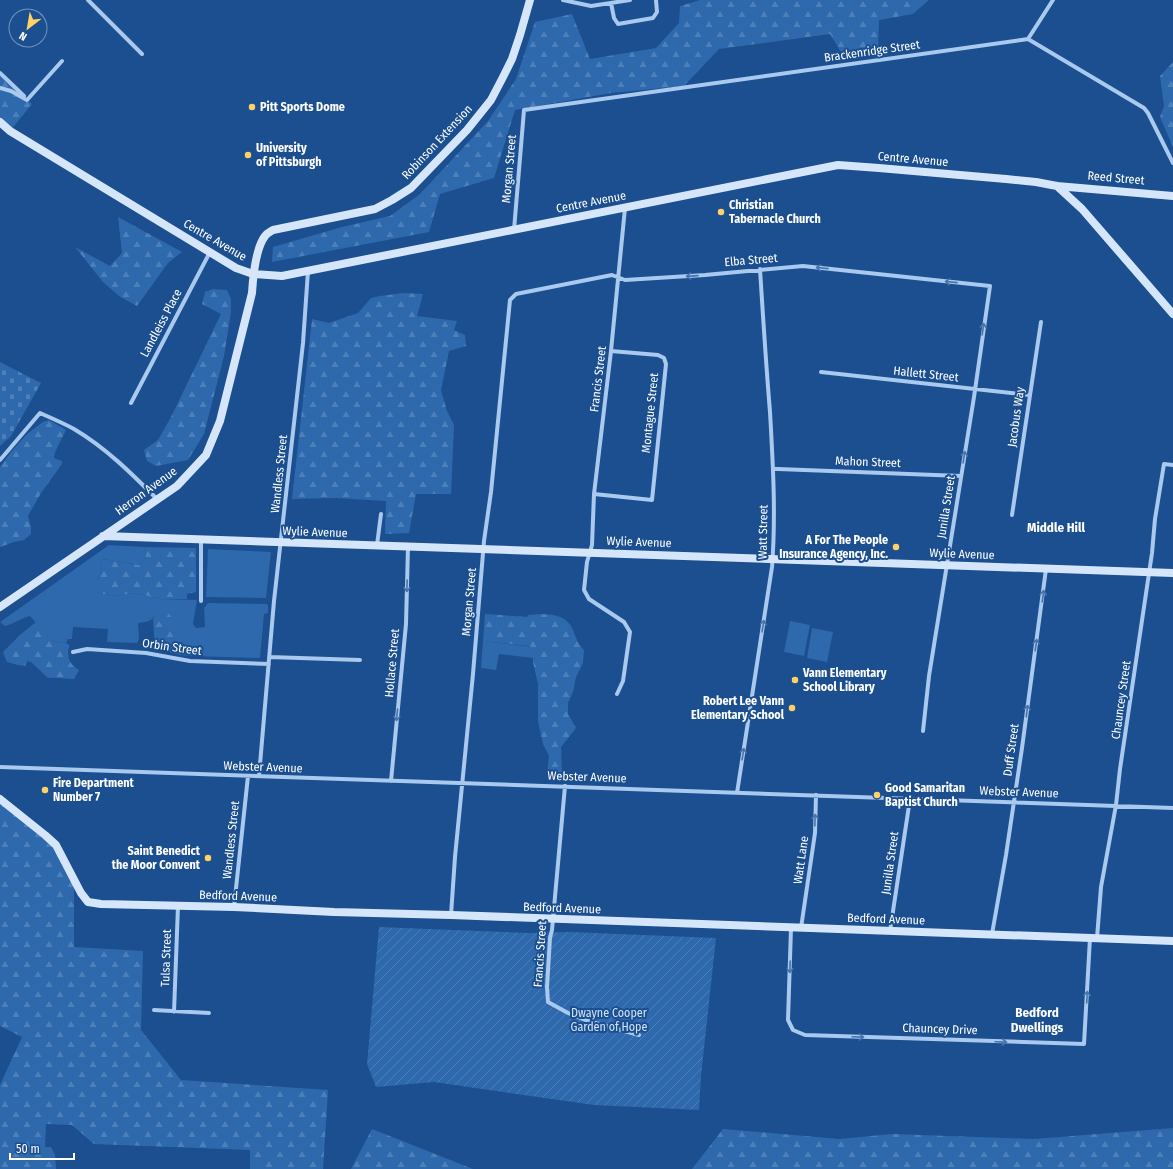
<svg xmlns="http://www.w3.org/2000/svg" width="1173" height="1169" font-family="'Fira Sans Condensed',sans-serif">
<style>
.green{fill:#2e69ad}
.forest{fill:url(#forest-firs)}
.cemetery{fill:url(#cemetery-stones)}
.garden{fill:url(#garden-furrows)}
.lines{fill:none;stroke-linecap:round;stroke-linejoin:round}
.street{stroke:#a9c9ee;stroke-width:4}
.secondary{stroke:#d6e6fa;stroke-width:8}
.oneway{stroke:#4674ac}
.poi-dot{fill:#ffd166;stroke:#1b4f8f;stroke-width:1.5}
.labels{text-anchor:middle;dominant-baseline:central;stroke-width:4;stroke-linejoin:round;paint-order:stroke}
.street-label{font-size:12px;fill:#fff;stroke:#1b4f8f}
.poi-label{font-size:12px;font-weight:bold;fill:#fff;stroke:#1b4f8f;text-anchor:start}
.park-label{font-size:12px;fill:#cfe3fa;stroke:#1b4f8f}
.neighbourhood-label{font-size:13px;font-weight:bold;fill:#fff;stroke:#1b4f8f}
</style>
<defs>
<pattern id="forest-firs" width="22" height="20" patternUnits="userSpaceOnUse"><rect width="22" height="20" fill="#2e69ad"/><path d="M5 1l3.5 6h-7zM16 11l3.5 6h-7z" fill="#4d80b9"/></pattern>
<pattern id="cemetery-stones" width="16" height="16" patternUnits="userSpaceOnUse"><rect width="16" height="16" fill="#2e69ad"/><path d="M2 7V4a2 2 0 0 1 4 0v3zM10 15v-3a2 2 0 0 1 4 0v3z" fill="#4d80b9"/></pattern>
<pattern id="garden-furrows" width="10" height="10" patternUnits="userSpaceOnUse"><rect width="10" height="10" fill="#2e69ad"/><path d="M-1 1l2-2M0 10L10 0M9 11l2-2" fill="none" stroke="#4d80b9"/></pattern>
</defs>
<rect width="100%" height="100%" fill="#1b4f8f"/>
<!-- green -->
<path class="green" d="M109,545L144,547L146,557L140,565L102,559L101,572L97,580V592L111,596L137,593L159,599L197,600L193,624L196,628L205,627L204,608L208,603L267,604L268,606V613L264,614L260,658L192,656L180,655L155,648L159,646H173L155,614C152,622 146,622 138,623L139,639L137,643L107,642L108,629L73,627L72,639H68L66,643L52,641L30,616C21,618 14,624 5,626L0,622Z
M208,549L271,552L266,598L206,597Z
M790,621L810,625L804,656L784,652Z
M812,628L833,632L827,662L807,658Z
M483,641L533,647V658L499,654L496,670L481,668Z"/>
<!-- forest -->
<path class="forest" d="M700,0H929L913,14L879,20L878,50L844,57L830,34L719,49L684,86L611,93L515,110L494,178L440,194L429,232L272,262L273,247L342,227L390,216L420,194L488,121L516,79L535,22L572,14L590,59L656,48L679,23L680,6Z
M1173,62V147L1160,117L1164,106L1160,76Z
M0,73L32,104L10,131L0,122Z
M118,217L182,252L168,263L137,306L119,296L103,282L75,247L110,266L122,253Z
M213,289L227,290L231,299V312L224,356L204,434L188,460L156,466L147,461L144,450L158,440L171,417L221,314L202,304L205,292Z
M404,293L423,294L417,316L457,321L454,330L465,335L466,346L449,351L441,390L447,411L454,425L451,494H416L409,533L385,534L386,501L336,498L292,499L312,319L329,323L358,313L371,298L380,296Z
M49,420L66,430L55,452L54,458L62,461V464L41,493L28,516L31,527V534L24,540L14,542L0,547V467L11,452L27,434L43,422Z
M144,547L196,548V592L187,594V599H159L137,593L111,596L97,592V580L101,572L102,559L140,565L146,557Z
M162,608L174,619L177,634L173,646H159L155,648L153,619L155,614Z
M485,614L527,617L528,615C542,614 565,612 572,628C577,638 576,642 584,650L583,663L576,677L573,692L568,703V714L576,728L561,747L562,773H547L549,756L543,744L538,721V684L533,662V648L529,646L483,641Z
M36,622L52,641L66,643L69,645C67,657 68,663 79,670L74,679C65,679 57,677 48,678L31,662L27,661L25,666L18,665L7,662L3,652L20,635Z
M0,799L45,835L74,879V947L143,951L141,1030L181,1080L328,1090L323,1169H250V1150L94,1144L72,1125L46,1124L45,1147H51L55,1155L56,1169H0V1085L22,1037L0,1026Z
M1173,1128V1169H692L723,1129L839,1139L892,1134L1034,1139Z
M372,1129L473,1169H351Z"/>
<!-- cemetery -->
<path class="cemetery" d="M0,362L41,383L11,436L0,446Z"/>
<!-- garden -->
<path class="garden" d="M379,927L528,933L570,932L716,938L701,1076L699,1110L594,1105L434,1082L376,1087L367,1064Z"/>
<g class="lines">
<!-- street -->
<path class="street" d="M88,0L142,54
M563,0L591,6L630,0
M611,3L614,18L618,24L653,18L657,12L656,0
M1028,39L1053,0
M0,73L24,96
M0,88L11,91L27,100L62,61
M514,230L524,110L1028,39L1144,108L1148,113L1173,163
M821,372L1029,395
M131,403L210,252
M0,460L40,413C51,418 63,423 74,429C106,448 131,473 157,499
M773,469H778L961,476
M594,494L652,500L666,364L664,358L658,355L611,351
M1012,515L1041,322
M377,545L381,514
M201,601V540
M73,652L87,649L146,653L190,661L269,664
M269,657L360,660
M617,694L623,681L630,632L624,622L589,599L584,590L587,562L592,545L594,494L611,351L625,208
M0,767L1173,808
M259,776L274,601L303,343L308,271
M391,781L406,624L408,547
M565,786L552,930L550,938L547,987L548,1002L568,1013L588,1021L639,1035
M737,793L772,567C776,515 773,464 770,412C766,364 763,317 760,269
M234,907L248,776
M451,915L455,857L473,674L484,541L491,492L510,300L516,294L612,275L625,280L705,275L803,266L990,286L974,397L929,676L923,731
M791,928L788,1020L793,1030L805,1035L1084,1044L1090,938
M801,928L815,833L816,795
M890,931L910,799
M992,934L1006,855L1022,748L1046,569
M1097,938L1101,887L1116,805L1120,769L1152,553L1155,519L1164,464L1173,465
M154,1010L209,1013
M174,1012L178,906"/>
<!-- secondary -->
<path class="secondary" d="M0,122L10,131L236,268L253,274L282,276L838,165L879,168L1006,179L1036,182L1057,186L1173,196
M1057,186L1082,209L1173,314
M103,536L1173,573
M0,607L177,486L206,455L220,421L252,293C253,277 256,248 265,236C267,233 270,232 273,230L375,209L392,200L411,188L467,130L491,100L502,79L512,59L520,35L530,0
M0,799L45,835L56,845L81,893L88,902L101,904L234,907L334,912L451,915L1173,941"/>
</g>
<!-- one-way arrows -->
<defs><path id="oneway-shaft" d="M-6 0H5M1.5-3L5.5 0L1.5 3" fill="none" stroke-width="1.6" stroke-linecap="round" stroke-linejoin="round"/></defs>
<g class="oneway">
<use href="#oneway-shaft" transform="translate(822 268) rotate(-174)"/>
<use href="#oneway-shaft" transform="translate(692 276) rotate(176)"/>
<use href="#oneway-shaft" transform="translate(951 282) rotate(-174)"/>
<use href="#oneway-shaft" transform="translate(983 329) rotate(-82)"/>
<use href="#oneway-shaft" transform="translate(964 457) rotate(-81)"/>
<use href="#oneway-shaft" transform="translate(407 586) rotate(92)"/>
<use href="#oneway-shaft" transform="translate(1043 596) rotate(-82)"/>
<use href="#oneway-shaft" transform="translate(763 626) rotate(-81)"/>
<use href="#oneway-shaft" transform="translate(1036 645) rotate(-82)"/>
<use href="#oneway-shaft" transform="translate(1027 711) rotate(-83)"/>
<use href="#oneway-shaft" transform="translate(397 715) rotate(95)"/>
<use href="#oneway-shaft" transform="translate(743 754) rotate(-81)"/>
<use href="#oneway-shaft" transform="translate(815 820) rotate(-89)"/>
<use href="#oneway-shaft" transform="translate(790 967) rotate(92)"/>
<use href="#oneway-shaft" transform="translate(1087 997) rotate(-87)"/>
<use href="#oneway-shaft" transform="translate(858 1037) rotate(2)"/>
<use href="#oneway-shaft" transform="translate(1001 1042) rotate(2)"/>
</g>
<!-- markers -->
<g class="poi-dot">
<circle cx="252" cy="107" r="4"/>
<circle cx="248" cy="155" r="4"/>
<circle cx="721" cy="212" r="4"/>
<circle cx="896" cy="547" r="4"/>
<circle cx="795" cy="680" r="4"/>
<circle cx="792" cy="708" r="4"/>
<circle cx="45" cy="790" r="4"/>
<circle cx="877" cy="795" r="4"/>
<circle cx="208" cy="858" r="4"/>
</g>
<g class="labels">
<!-- street labels -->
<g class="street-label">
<text transform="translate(872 51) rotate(-8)">Brackenridge Street</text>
<text transform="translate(437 142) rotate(-47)">Robinson Extension</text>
<text transform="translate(913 159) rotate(5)">Centre Avenue</text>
<text transform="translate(509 169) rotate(-85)">Morgan Street</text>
<text transform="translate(1116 178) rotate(5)">Reed Street</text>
<text transform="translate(591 202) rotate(-11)">Centre Avenue</text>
<text transform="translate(215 240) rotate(30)">Centre Avenue</text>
<text transform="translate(751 260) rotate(-5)">Elba Street</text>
<text transform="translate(161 323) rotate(-62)">Landleiss Place</text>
<text transform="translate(926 374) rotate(6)">Hallett Street</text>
<text transform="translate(598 379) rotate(-83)">Francis Street</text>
<text transform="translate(650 413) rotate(-84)">Montague Street</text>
<text transform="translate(1016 417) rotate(-82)">Jacobus Way</text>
<text transform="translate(868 462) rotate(2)">Mahon Street</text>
<text transform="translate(279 474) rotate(-84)">Wandless Street</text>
<text transform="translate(146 491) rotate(-36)">Herron Avenue</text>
<text transform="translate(946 507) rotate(-81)">Junilla Street</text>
<text transform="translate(315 532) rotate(2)">Wylie Avenue</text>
<text transform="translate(763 532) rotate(-89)">Watt Street</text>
<text transform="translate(639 542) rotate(2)">Wylie Avenue</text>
<text transform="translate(962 554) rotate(2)">Wylie Avenue</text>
<text transform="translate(469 602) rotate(-85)">Morgan Street</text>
<text transform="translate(172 647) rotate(8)">Orbin Street</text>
<text transform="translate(392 663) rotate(-85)">Hollace Street</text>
<text transform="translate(1121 700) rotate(-82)">Chauncey Street</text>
<text transform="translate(1011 750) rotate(-82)">Duff Street</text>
<text transform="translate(263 767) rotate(2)">Webster Avenue</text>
<text transform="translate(587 777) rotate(2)">Webster Avenue</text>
<text transform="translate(1019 792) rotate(2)">Webster Avenue</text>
<text transform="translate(231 840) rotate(-84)">Wandless Street</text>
<text transform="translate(801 860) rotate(-82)">Watt Lane</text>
<text transform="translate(890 863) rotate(-82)">Junilla Street</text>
<text transform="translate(238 896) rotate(2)">Bedford Avenue</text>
<text transform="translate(562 908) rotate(2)">Bedford Avenue</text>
<text transform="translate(886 919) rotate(2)">Bedford Avenue</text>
<text transform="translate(540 954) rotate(-86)">Francis Street</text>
<text transform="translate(166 958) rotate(-88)">Tulsa Street</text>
<text transform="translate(940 1029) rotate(2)">Chauncey Drive</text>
</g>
<!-- poi labels -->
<g class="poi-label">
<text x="260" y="107">Pitt Sports Dome</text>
<text x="256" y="148">University<tspan x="256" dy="14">of Pittsburgh</tspan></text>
<text x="729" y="205">Christian<tspan x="729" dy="14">Tabernacle Church</tspan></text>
<text x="888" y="540" text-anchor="end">A For The People<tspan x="888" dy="14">Insurance Agency, Inc.</tspan></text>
<text x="803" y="673">Vann Elementary<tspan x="803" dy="14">School Library</tspan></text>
<text x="784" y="701" text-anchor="end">Robert Lee Vann<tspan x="784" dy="14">Elementary School</tspan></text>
<text x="53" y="783">Fire Department<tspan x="53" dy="14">Number 7</tspan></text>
<text x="885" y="788">Good Samaritan<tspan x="885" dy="14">Baptist Church</tspan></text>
<text x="200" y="851" text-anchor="end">Saint Benedict<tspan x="200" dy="14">the Moor Convent</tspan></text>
</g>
<!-- park labels -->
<g class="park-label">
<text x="609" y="1013">Dwayne Cooper<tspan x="609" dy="14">Garden of Hope</tspan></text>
</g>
<!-- neighbourhood labels -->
<g class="neighbourhood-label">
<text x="1056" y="527">Middle Hill</text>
<text x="1037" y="1012">Bedford<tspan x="1037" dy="15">Dwellings</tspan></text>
</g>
</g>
<!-- north arrow -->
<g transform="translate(28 28) rotate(211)"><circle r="19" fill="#1b4f8f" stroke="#7695bc"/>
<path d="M0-3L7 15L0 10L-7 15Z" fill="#ffd166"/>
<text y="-6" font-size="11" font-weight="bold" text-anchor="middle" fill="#ffffff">N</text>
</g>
<!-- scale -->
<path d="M10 1153v6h64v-6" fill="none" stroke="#ffffff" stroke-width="2"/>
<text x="16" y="1153" font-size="12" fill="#ffffff" stroke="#1b4f8f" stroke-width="3" paint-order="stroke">50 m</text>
</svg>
